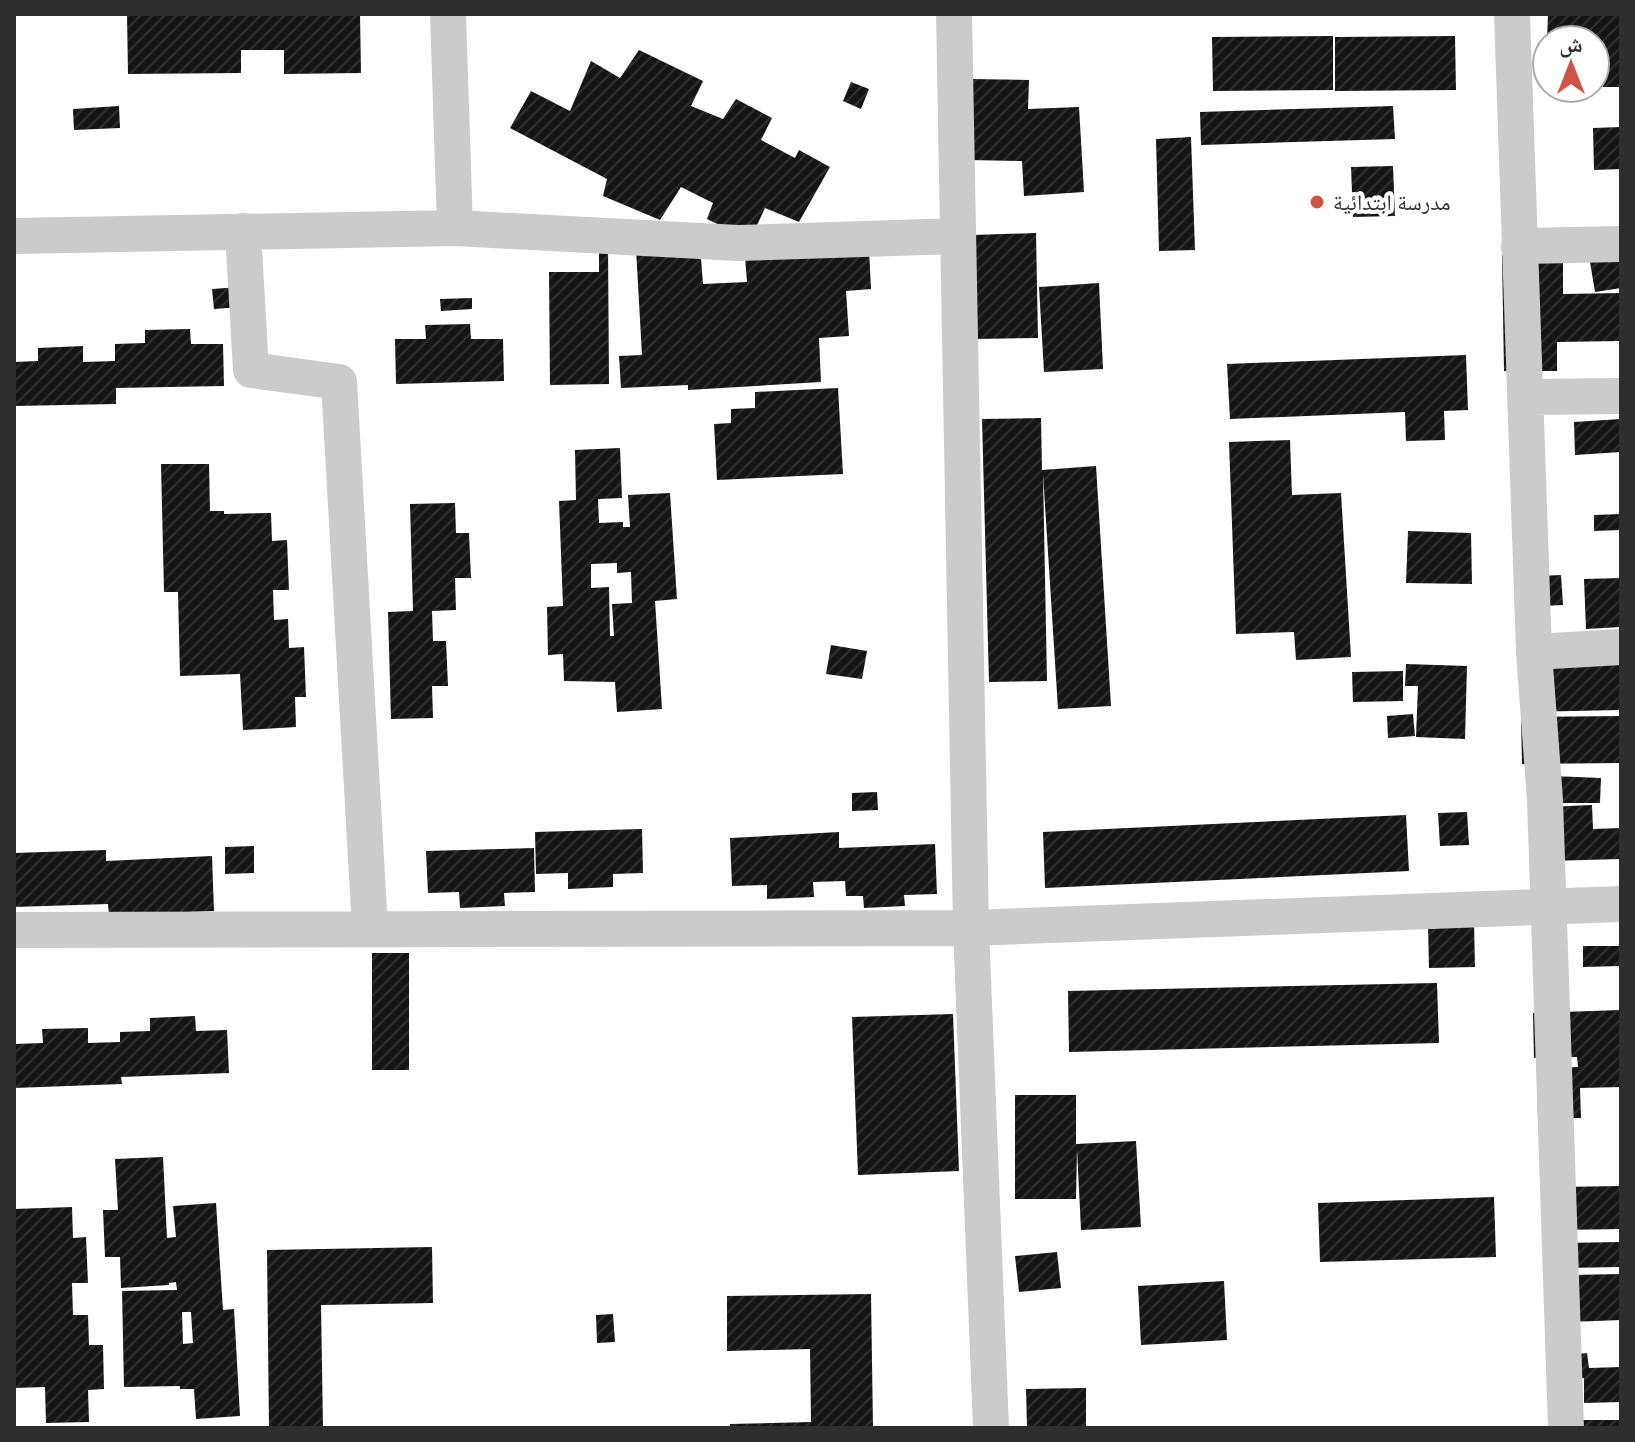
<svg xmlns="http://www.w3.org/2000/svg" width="1635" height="1442" font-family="Figtree,'Noto Naskh Arabic',sans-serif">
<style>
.building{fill:url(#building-hatch);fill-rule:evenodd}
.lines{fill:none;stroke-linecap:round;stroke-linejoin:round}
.minor{stroke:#cbcbcb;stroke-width:36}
.poi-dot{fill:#ce5446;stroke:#fff;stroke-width:3}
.labels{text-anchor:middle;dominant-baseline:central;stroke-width:8;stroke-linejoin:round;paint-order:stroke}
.poi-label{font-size:22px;fill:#2e2e2e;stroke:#fff;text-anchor:start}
</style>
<defs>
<pattern id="building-hatch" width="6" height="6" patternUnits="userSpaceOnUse" patternTransform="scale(2)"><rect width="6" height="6" fill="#151515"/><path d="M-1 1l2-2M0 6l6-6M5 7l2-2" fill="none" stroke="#2f2f2f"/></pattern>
</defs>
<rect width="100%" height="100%" fill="#fff"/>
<!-- building -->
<path class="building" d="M127,14H360L361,73L284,74V50H241V73L128,74Z
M1548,14H1621V87H1595V40H1547Z
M1333,36V90L1213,91L1212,37Z
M1455,36L1456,90L1335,91V37Z
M639,50L703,81L691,106L723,119L736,99L772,118L761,140L795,158L799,150L830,167L799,222L765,208L750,240L707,219L713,203L681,187L660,220L603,196L607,179L510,128L531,91L570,111L591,61L620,78Z
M971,79L1029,80L1028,109L1079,107L1084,192L1024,196L1022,161L969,160Z
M851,82L869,89L861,109L843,101Z
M119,106L120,128L74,130L73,109Z
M1393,106L1395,139L1201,145L1200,112Z
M1621,127V169L1594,170L1593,128Z
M1191,137L1195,250L1159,251L1156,139Z
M1393,166L1395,216L1353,217L1351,167Z
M1036,233L1038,338L976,339L973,235Z
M700,245L703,284L747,282L745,257L869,249L871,289L846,291L849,336L819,338L821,382L688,390V385L621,388L619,356L642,355L636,249Z
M599,246H608L609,384L550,385L549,272H599Z
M1563,254V294L1621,293V341L1557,342V371H1504L1502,255Z
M1621,257V288L1595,292L1590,262Z
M1099,283L1103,369L1044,372L1039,287Z
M254,286L255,306L214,309L212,289Z
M472,298V309L441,311L440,299Z
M470,324L471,339H503L504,381L396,384L395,339H426L425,325Z
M190,329L191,344H223L224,386L116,388V404L14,406V362L38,361V348L83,346V362L115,361V344L145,343V330Z
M1466,355L1468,410L1444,411L1445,440L1406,441L1405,412L1230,419L1227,364Z
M838,388L843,474L717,480L714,424L731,423V409L755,408V392Z
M1041,418L1042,470L1096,466L1111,706L1058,709L1043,474L1047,681L989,682L982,419Z
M1621,419V452L1575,455L1574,422Z
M1290,440L1292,495L1341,493L1351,657L1296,660L1294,632L1236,634L1229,442Z
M620,448L622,498L598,499L599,523L623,522V527H630L628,495L670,493L677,599L655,601L662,709L617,712L615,682L564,681L563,654L548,655L547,607L563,606L559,501L576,500L575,450ZM617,563V573L631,572L632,603L612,604L614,636H610L609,587L591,588V564Z
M161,464H209L210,511H224V514L271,513L272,541L287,540L289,590H273L274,620L288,619L289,648L304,647L306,697H295L296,727L243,730L240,674L180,676L178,592H164Z
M455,503L456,533H469L471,578H455L456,610L432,611L433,641H446L448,686H432L433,718L391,719L388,612L413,611L410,504Z
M1621,514V530L1594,531V515Z
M1408,531L1471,533L1472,584L1406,583Z
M1561,575L1563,605L1522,607L1520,577Z
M1621,578V627L1586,629L1584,579Z
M831,645L867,651L862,679L826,674Z
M1621,659V710L1521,712L1520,661Z
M1406,664L1467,666L1465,739L1416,737L1418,686H1405Z
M1403,671V701L1353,702L1352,672Z
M1413,714L1415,736L1388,738L1387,716Z
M1621,716V763L1522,764L1521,717Z
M1552,776L1601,778L1600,803H1551Z
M877,792L878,810L852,811V793Z
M1592,805L1593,829L1621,828V859L1548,861L1546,807Z
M1467,812L1469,845L1440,846L1438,813Z
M1406,815L1409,871L1045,888L1043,832Z
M642,829L643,873L613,874V887L568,889V873L536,874L535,832Z
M839,832V848L935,844L937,894L904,895L905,906L864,908L863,896H846L845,881L813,882L814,897L767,899V885L732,886L730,838Z
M254,846V873L225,874V847Z
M534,848L535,892L504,893L505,906L460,908L459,892L428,893L426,851Z
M106,850V861L212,856L214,911L109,915L108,904L14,907V853Z
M1474,924L1475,967L1429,968L1428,925Z
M1583,946H1621V966L1583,967Z
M372,953H409V1070H372Z
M1437,983L1439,1043L1069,1052L1068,991Z
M1621,1010V1087L1580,1088L1581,1118L1538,1119L1537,1068L1578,1067L1577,1057L1534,1058L1533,1013Z
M953,1014L959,1171L858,1175L852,1017Z
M195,1016L196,1031L227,1030L229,1073L121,1077L122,1084L14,1088V1044L43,1043L42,1029L88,1028V1043L120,1042V1032L150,1031V1018Z
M1015,1095H1076V1144L1136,1141L1141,1227L1081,1230L1077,1149L1076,1199H1015Z
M163,1157L167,1238L176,1237L173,1206L216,1203L223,1310L234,1309L240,1416L196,1419L194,1389H180V1386L124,1387L122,1291L177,1290L176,1282L169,1283V1285L121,1288L120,1257H105L103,1210H118L115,1159ZM182,1312H191L193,1343L183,1344Z
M1621,1186V1229L1560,1230L1559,1187Z
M1494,1197L1496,1257L1320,1262L1318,1203Z
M72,1207L73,1238L86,1237L88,1283H72L73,1315H88L89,1345H103L104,1389L88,1390L89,1422L46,1423L45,1387L14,1388V1209Z
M1621,1242V1267L1563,1268V1243Z
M432,1247L433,1303L321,1305L323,1428H269L267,1250Z
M1057,1252L1061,1288L1019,1292L1015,1256Z
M1621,1274V1320L1570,1322L1569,1275Z
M1224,1281L1227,1340L1141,1345L1138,1286Z
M871,1294L873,1428H730V1424L811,1422L810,1349L727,1351V1296Z
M613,1314L615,1342L597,1343L596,1315Z
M1587,1353L1589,1368L1621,1367V1402L1584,1403V1378L1558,1382L1554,1357Z
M1086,1388V1428H1027L1026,1389Z
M1550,1420H1621V1428H1550Z"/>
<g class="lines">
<!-- minor -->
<path class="minor" d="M448,14L455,228
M954,14L971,928L991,1428
M1512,14L1534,652L1545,800L1566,1428
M243,231L251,370L339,382L370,929
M14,236L455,228L738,243L957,236
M1519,246L1621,244
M1526,397L1621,396
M1534,652L1621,647
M14,930L971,928L1621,904"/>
</g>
<!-- markers -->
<circle class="poi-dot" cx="1317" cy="202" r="8"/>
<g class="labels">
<!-- poi labels -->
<g class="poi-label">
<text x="1333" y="202">مدرسة ابتدائية</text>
</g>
</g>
<!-- border -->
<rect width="1635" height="1442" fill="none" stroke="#2e2e2e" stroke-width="32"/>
<!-- north arrow -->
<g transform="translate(1571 64)"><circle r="38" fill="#ffffff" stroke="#ababab" stroke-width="2"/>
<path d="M0-6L14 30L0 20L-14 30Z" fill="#ce5446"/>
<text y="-12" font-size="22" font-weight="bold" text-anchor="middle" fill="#2e2e2e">ش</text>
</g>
</svg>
